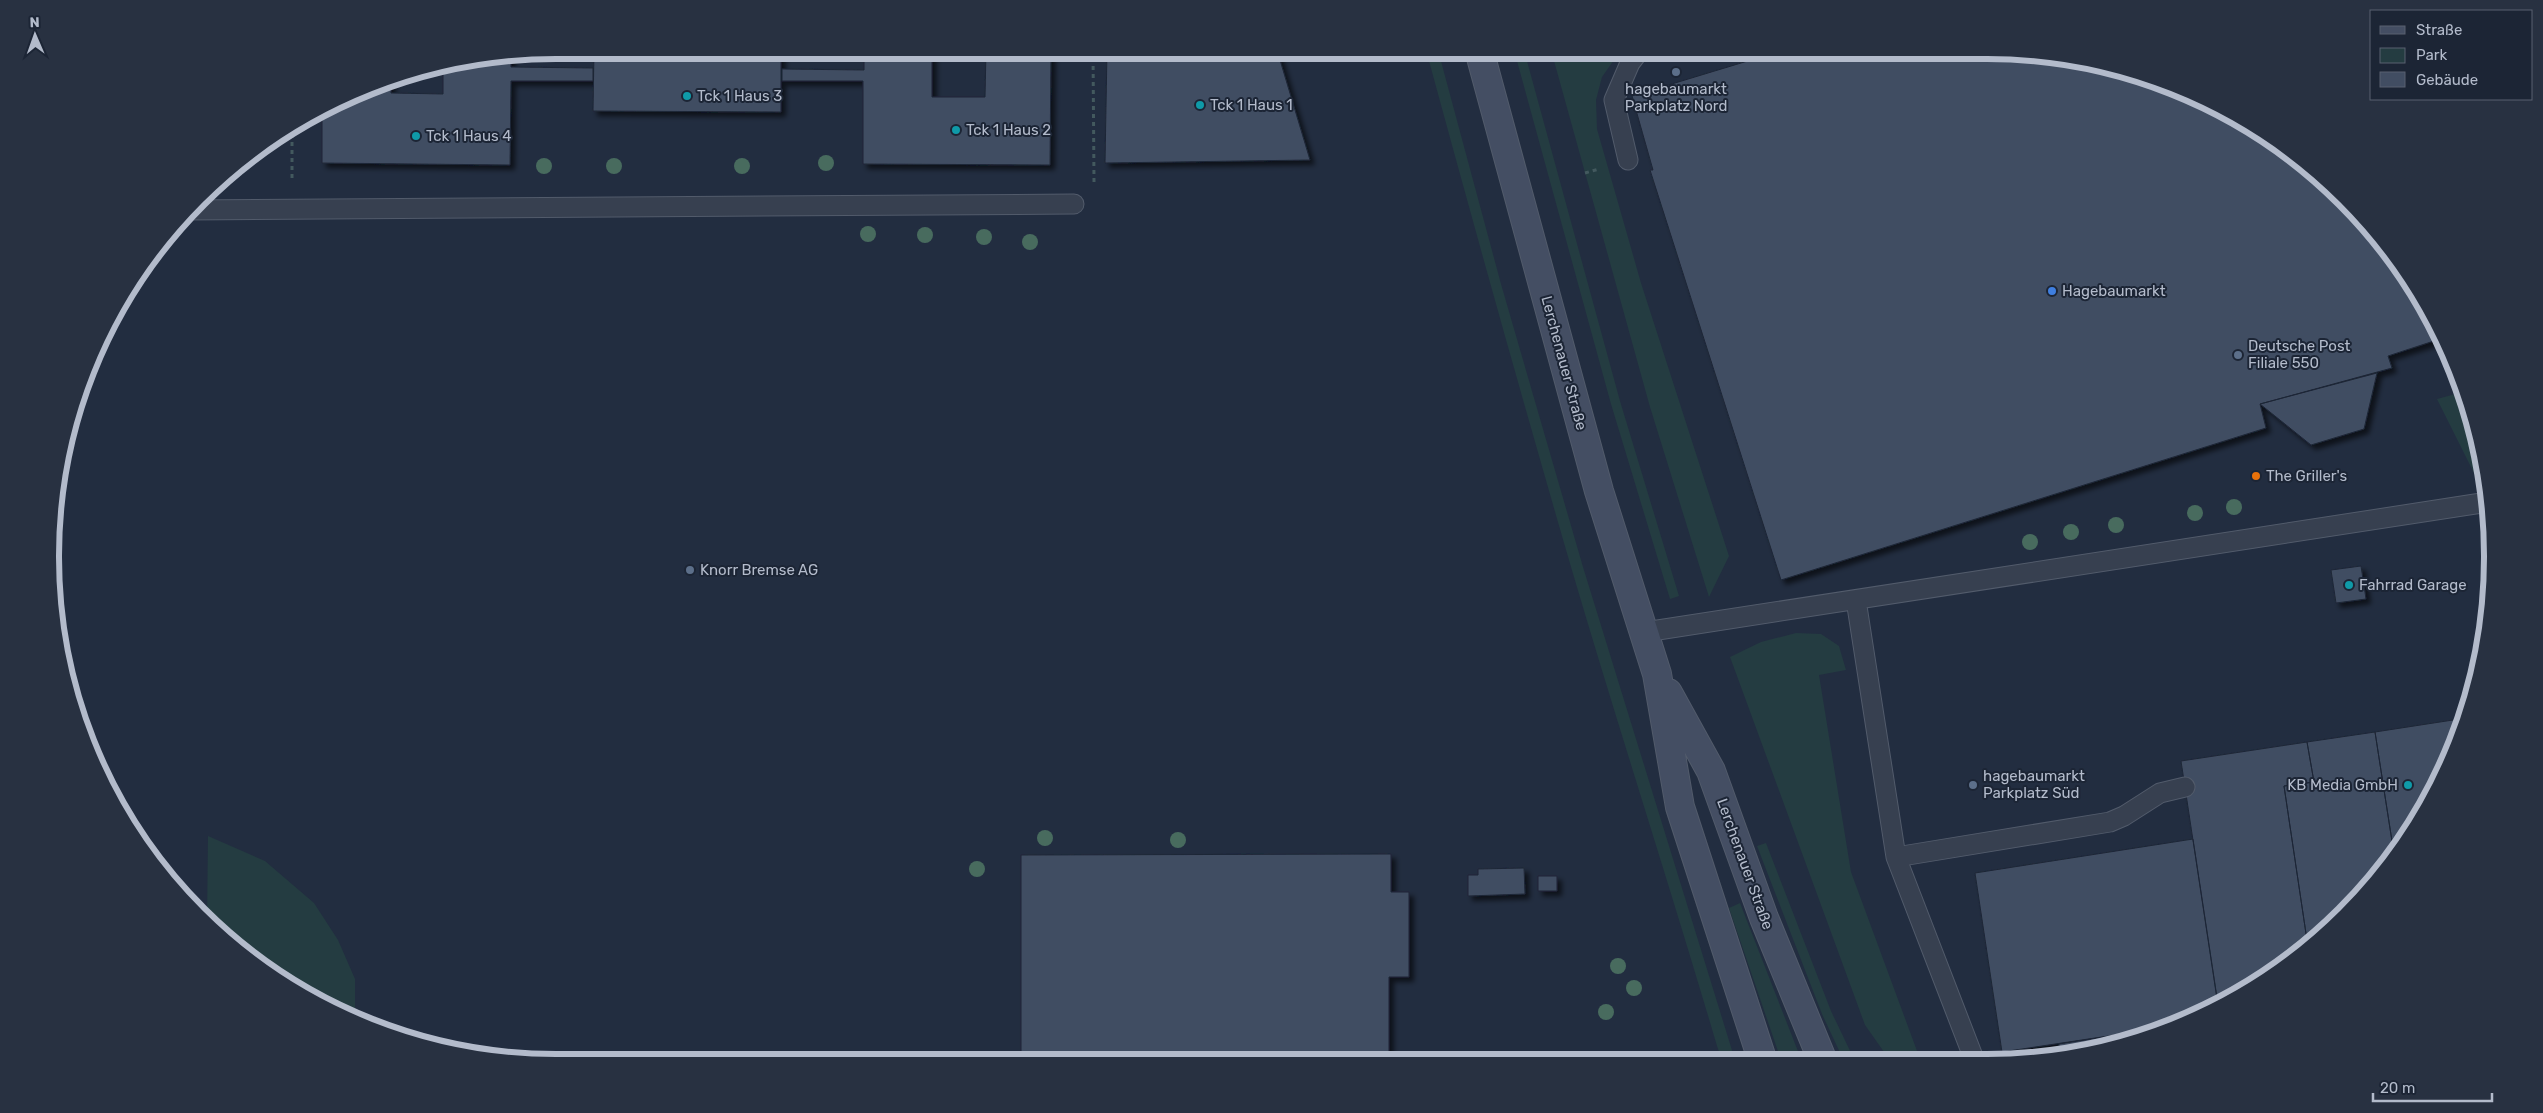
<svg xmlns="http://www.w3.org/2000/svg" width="2543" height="1113" font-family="Rubik,sans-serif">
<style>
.green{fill:#243c41}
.building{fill:#414d62;stroke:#1e2737;filter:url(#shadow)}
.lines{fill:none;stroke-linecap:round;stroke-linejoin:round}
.service-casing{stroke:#525b6b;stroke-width:21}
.secondary-casing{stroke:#525b6b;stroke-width:30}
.path{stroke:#43595e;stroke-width:3;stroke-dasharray:4 4;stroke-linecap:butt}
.service{stroke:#374050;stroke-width:19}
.secondary{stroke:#444e63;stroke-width:28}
.tree{fill:#486b5e}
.service-dot{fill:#5c6f8a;stroke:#1c2535;stroke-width:2}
.culture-dot{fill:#0f9aa8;stroke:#1c2535;stroke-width:2}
.shop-dot{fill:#3f7fe0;stroke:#1c2535;stroke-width:2}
.food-dot{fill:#e8710a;stroke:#1c2535;stroke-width:2}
.labels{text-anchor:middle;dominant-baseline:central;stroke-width:4;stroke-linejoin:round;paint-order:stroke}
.poi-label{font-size:15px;fill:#b3bbcb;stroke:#1c2535;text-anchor:start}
.street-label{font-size:15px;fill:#b3bbcb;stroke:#1c2535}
.rim{fill:none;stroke:#b3bbcb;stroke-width:6}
</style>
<defs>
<filter id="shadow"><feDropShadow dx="4.5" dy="4.5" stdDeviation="2.5" flood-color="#0009"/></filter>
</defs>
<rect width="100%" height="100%" fill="#222d40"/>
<!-- green -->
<path class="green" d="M1426,50H1438L1501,284L1583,567L1735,1060H1722L1717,1046C1670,886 1618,727 1571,567C1521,395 1473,223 1426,50Z
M1514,50H1524L1620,401L1679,596L1670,599L1611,404Z
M1551,50H1621L1602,77L1596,100L1597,129L1641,283L1729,556L1709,597L1650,407Z
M2463,392L2476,426L2485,479L2478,481L2437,399Z
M1796,633L1821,634L1839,646L1846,670L1819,675L1851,872L1920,1059H1889L1865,1025L1730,657L1761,642Z
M208,836L265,861L314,903L338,940L355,979V1018L303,995L223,937L207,922Z
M1766,843L1831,1011L1854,1059H1843L1822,1014L1757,846Z
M1740,903L1801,1059H1782L1780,1057L1729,908Z"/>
<!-- building -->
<path class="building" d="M594,50H781V112L593,111Z
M864,50H932V97H985L986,50H1051L1050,165L863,164V81H782V69L864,70Z
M1107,50H1277L1310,160L1105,163Z
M1784,50H1969L1971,58L1995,51L2085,60L2150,77L2240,118L2321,176L2389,248L2443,338L2388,356L2392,368L2260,404L2266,428L1781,580L1650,170H1653L1632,96Z
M511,54V67L593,68V81H511L510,165L322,163V109L391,78V93L443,94V64L458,60Z
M2377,373L2364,429L2311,445L2260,404Z
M2361,566L2366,599L2336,603L2331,570Z
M2466,718L2407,838L2394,854L2375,732Z
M2375,732L2394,854L2320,937L2308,947L2284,786L2314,782L2307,742Z
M2307,742L2314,782L2284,786L2308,947L2268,978L2232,997L2217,999L2181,761Z
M2193,839L2218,1004L2175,1026L2002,1052L1975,873Z
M1391,854V892H1409V977H1389V1061L1021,1062V855Z
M1524,868L1525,894L1468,896V875H1478V869Z
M1538,876H1557V891H1538Z
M2175,1026L2060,1057L2059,1044Z"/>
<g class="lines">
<!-- service casing -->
<g class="service-casing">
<path id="service" d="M1628,160L1614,100L1630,63L1640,50
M188,210L1074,204
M1856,600L1896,857L1974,1059
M1645,632L2488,502
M1896,857L2110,822L2124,816L2160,793L2185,787"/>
</g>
<!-- secondary casing -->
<g class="secondary-casing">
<path id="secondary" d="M1479,50L1599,491L1657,674L1680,807L1762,1059
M1668,693L1711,771L1764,918L1822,1059"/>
</g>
<!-- path -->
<path class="path" d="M1093,50L1094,182
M292,126V180
M1585,173L1599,169"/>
<!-- service -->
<use href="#service" class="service"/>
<!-- secondary -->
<use href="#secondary" class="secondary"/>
</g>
<!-- trees -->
<g class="tree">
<circle cx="826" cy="163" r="8"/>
<circle cx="544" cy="166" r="8"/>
<circle cx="614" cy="166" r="8"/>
<circle cx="742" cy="166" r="8"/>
<circle cx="868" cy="234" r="8"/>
<circle cx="925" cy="235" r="8"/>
<circle cx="984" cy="237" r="8"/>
<circle cx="1030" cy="242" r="8"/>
<circle cx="2234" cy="507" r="8"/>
<circle cx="2195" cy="513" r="8"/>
<circle cx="2116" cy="525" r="8"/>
<circle cx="2071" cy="532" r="8"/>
<circle cx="2030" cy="542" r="8"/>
<circle cx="1045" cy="838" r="8"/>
<circle cx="1178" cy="840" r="8"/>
<circle cx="977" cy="869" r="8"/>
<circle cx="1618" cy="966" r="8"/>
<circle cx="1634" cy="988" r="8"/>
<circle cx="1606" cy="1012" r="8"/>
</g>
<!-- markers -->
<g class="service-dot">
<circle cx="1676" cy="72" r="5"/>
<circle cx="2238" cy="355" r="5"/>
<circle cx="690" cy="570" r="5"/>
<circle cx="1973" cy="785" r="5"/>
</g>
<g class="culture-dot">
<circle cx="687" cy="96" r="5"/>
<circle cx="1200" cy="105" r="5"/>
<circle cx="956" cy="130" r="5"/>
<circle cx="416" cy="136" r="5"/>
<circle cx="2349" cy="585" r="5"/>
<circle cx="2408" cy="785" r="5"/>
</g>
<circle class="shop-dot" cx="2052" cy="291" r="5"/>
<circle class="food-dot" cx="2256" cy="476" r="5"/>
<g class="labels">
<!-- poi labels -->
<g class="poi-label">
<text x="1676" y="89" text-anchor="middle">hagebaumarkt<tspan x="1676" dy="17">Parkplatz Nord</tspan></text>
<text x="697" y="96">Tck 1 Haus 3</text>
<text x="1210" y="105">Tck 1 Haus 1</text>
<text x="966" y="130">Tck 1 Haus 2</text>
<text x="426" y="136">Tck 1 Haus 4</text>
<text x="2062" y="291">Hagebaumarkt</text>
<text x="2248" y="346">Deutsche Post<tspan x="2248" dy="17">Filiale 550</tspan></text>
<text x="2266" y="476">The Griller's</text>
<text x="700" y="570">Knorr Bremse AG</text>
<text x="2359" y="585">Fahrrad Garage</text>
<text x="1983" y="776">hagebaumarkt<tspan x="1983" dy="17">Parkplatz Süd</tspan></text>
<text x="2398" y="785" text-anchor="end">KB Media GmbH</text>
</g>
<!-- street labels -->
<g class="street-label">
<text transform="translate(1564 363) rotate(75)">Lerchenauer Straße</text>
<text transform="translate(1745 864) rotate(70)">Lerchenauer Straße</text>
</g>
</g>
<!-- crop -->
<path d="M0 0H2543V1113H0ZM556 59H1987A497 497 0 0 1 2484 556V557A497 497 0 0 1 1987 1054H556A497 497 0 0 1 59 557V556A497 497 0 0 1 556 59Z" fill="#283141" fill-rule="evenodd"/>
<path class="rim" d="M556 59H1987A497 497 0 0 1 2484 556V557A497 497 0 0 1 1987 1054H556A497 497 0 0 1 59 557V556A497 497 0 0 1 556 59Z"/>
<!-- legend -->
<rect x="2370" y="10" width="162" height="90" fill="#1c2535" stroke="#586171"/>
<rect x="2380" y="26" width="25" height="8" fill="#444e63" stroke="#586171"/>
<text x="2416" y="35" font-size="15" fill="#b3bbcb">Straße</text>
<rect x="2380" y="48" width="25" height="15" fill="#243c41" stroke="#586171"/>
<text x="2416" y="60" font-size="15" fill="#b3bbcb">Park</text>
<rect x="2380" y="72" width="25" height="15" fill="#414d62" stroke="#586171"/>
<text x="2416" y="85" font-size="15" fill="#b3bbcb">Gebäude</text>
<!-- north arrow -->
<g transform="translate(35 35) rotate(358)" stroke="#1c2535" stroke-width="4" paint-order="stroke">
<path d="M0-4L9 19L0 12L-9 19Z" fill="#b3bbcb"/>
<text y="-8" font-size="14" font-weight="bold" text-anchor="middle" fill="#b3bbcb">N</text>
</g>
<!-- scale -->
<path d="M2373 1093v8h119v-8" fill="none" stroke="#b3bbcb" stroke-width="2.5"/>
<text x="2380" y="1093" font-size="15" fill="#b3bbcb" stroke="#1c2535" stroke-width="4" paint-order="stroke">20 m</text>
</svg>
